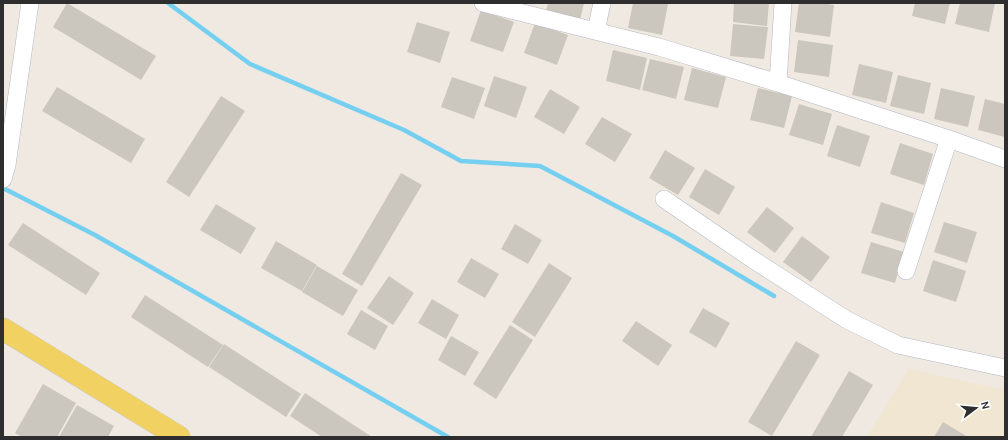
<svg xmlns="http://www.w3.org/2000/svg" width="1008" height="440" font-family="Karla,sans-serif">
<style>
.education{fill:#f0e6d1}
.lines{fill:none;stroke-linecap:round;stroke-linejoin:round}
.stream{stroke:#75cff0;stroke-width:4.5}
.building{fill:#cbc7bf}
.minor-casing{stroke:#b4b7c1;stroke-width:18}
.major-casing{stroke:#c9c9c9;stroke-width:23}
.minor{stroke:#fff;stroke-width:17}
.major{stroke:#f2d163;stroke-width:22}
</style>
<rect width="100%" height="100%" fill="#efe9e1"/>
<!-- education -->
<path class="education" d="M909,369L1005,390V437H867Z"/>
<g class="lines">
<!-- stream -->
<path class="stream" d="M168,3L250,64L404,130L461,161L540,166L673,236L774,296
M3,188L95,235L448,437"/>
</g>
<!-- building -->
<path class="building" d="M67,3L156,56L141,80L53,27Z
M548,3H584L580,20L546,11Z
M633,3L668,4L662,35L628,28Z
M734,3H769L767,26L733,22Z
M799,3H821L834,5L830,37L795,32Z
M915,3H950L945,24L912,16Z
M960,3H995L989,32L955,24Z
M481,10L514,22L503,52L470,41Z
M417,22L450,32L440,63L407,52Z
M535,23L568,35L557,65L524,53Z
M733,24L768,27L764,59L730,56Z
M798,40L833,45L829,77L794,72Z
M613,50L647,58L640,90L606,81Z
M650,59L684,67L676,99L642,90Z
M859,64L893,72L886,103L852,95Z
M692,68L726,77L718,108L684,100Z
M898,75L931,83L924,114L890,106Z
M494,76L527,87L516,118L484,106Z
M452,77L485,88L474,119L441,107Z
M57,87L145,139L131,163L42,111Z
M758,88L792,96L784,128L750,120Z
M941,88L975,96L968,127L934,119Z
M550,89L580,107L564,134L534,117Z
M221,96L245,111L189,197L166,182Z
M985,99L1005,104V137L978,130Z
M799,104L832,114L823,145L789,135Z
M602,117L632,134L615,162L585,144Z
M837,125L870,136L860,167L827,156Z
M900,143L933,154L924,185L890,174Z
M665,150L695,168L678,195L649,178Z
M705,169L735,187L719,215L689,197Z
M401,173L422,185L362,286L342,274Z
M881,202L914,213L905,243L871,233Z
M216,204L256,228L241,254L200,230Z
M767,207L794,228L775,253L747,232Z
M944,222L977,232L967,263L934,252Z
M23,223L100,273L86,295L8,245Z
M515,224L542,240L528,264L501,249Z
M802,236L830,257L811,282L783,262Z
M276,241L317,265L302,291L261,268Z
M871,242L904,252L895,283L861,273Z
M471,258L499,274L485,298L457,282Z
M933,260L966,271L956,302L923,291Z
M549,263L572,278L535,337L512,322Z
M317,266L358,290L343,316L302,292Z
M389,276L414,293L393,325L367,308Z
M145,295L223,345L208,367L131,317Z
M432,299L459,315L446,339L418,323Z
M703,308L730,323L716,348L689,332Z
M361,310L388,326L375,350L347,334Z
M636,321L672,345L658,366L622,341Z
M510,325L533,340L496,399L473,384Z
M451,336L479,352L465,376L438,360Z
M796,341L820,355L772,436L748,422Z
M224,344L301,394L286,417L209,367Z
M849,371L873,385L842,437H811Z
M43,384L76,403L57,437H22L15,433Z
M305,393L372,437H322L290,416Z
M77,405L114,426L108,437H59Z
M943,422L968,437H934Z"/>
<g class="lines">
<!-- minor casing -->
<g class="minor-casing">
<path id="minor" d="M483,3L659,47L778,83L949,139L1005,159
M596,31L602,3
M778,83L783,3
M3,179L7,165L30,3
M664,199L752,259L847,320L898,345L1005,368
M906,271L949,139"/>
</g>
<!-- major casing -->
<g class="major-casing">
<path id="major" d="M3,329L179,437"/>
</g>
<!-- minor -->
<use href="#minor" class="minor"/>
<!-- major -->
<use href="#major" class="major"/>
</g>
<!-- border -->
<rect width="1008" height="440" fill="none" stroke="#2e2e2e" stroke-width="8"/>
<!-- north arrow -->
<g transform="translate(976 408) rotate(74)" stroke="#ffffff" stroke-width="3" paint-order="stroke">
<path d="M0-3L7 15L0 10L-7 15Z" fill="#2e2e2e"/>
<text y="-6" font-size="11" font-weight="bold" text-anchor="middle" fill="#2e2e2e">N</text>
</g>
</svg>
